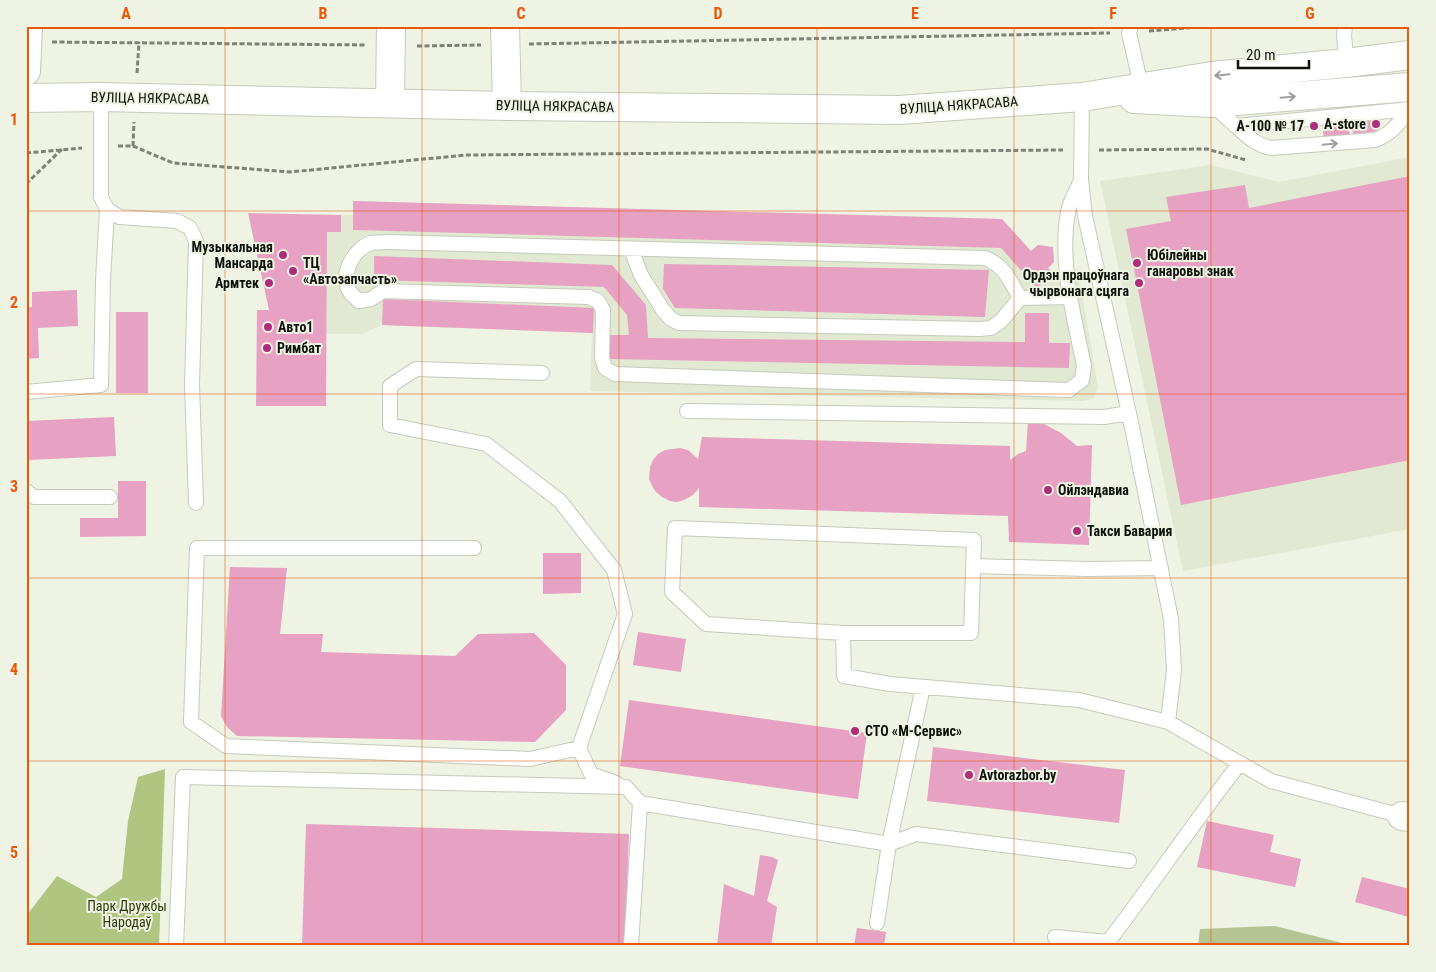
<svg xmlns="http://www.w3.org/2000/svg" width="1436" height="972" font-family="'Roboto Condensed',sans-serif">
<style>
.built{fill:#e1e9d2}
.green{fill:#b5c492}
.forest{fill:#b1c581}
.building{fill:#e6a1c3}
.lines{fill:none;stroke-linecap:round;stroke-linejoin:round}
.service-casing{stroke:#c5caba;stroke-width:16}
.minor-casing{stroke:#c5caba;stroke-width:30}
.secondary-casing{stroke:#c5caba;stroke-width:30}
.path{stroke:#7f8277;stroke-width:3;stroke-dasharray:5 2.5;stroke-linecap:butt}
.service{stroke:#fff;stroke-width:14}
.minor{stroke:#fff;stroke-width:28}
.secondary{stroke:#fff;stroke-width:28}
.oneway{stroke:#9fa09d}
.grid{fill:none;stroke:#e8590c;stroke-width:1;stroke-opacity:0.55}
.poi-dot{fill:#ae2e7b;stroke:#eef3e3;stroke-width:2}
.labels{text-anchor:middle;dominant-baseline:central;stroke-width:4;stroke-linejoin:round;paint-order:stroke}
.street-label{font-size:14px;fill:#0f110b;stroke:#eef3e3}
.poi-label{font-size:14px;font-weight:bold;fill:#0f110b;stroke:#eef3e3;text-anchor:start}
.park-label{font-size:14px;fill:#2f3a06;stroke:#eef3e3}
.neatline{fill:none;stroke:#e8590c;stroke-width:2}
.grid-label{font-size:16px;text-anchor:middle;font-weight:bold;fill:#e8590c}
</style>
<rect width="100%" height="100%" fill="#eef3e3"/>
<!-- built -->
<path class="built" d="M1410,157V529L1183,571L1100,181L1210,165L1279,182Z
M353,201L1002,219L1031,251L1038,245L1053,247L1054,262L1049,268L1053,273L1066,270L1078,269L1098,388L1094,398L1084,401L590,391L592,333L382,325L362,334H326L327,232H341V215H353Z"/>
<!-- green -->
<path class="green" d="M1275,926L1354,946H1198L1200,929Z"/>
<!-- forest -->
<path class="forest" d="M165,769L159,946H28L27,915L57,876L96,897L122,879L128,821L138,777Z"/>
<!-- building -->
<path class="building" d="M334,26H351V28H334Z
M1347,111L1350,136L1324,139L1321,114Z
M1379,119L1380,131L1353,134L1352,122Z
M1410,176V460L1181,505L1126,229L1171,221L1166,197L1245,185L1249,208Z
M353,201L1002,219L1031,251L1038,245L1053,247L1054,262L1048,268L1053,273L1037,288L1001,248L353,230Z
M248,213L341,215V232H327L326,406H256L257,310H269Z
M374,256L612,265L646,305L648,338L1025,342V313H1049V343H1070L1069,368L609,359L610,335H629L627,315L604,287L374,280Z
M664,264L989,270L985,317L675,308L663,289Z
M77,290L78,326L38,328L39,358L26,359V307H32V292Z
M383,299L594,308L593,333L382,325Z
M116,312H148V393H116Z
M114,417L116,456L29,460L27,421Z
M1028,421L1044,424L1061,433L1077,446L1092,445L1089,545L1009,542L1008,516L699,507V488L693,495L684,500L677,502L670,501L662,497L656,492L652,486L649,479L650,467L653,460L658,454L665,450L680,448L688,450L698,459L702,437L1010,446V460L1018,454L1026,451Z
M118,481H146V536L80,537V518H118Z
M543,553H581V593L543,594Z
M230,567L287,568L280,634H323L321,652L455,656L478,634L534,633L566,665V710L535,742L237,736L227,727L221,716Z
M638,632L686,639L681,672L633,665Z
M629,700L867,733L858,799L620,766Z
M933,747L1125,770L1119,823L927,801Z
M1207,821L1274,835L1270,852L1301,859L1295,887L1197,867Z
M306,824L629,834L625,946H302Z
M760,855L772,857L778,860L767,901L777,907L771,946H717L724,884L754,896Z
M1362,877L1410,889L1409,917L1355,902Z
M857,928L886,932L884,946H854Z"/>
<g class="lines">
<!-- service casing -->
<g class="service-casing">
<path id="service" d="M1131,26L1129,33L1141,86
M1345,26L1344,35L1347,68
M101,97V197L107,209L119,217L177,221L190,228L196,241L192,384L196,503
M1082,97L1081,180L1085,216L1129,413L1171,619L1174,670L1168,722
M1212,104L1236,126L1410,109
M1236,126C1247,136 1256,145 1271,148L1375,140C1393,133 1397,125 1409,110
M634,249V257L641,275L663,310L671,319L679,323L979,329L991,328L1001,321L1020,298
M1070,297L1020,298C1010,281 1005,266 985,258L387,242C382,243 375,242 371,243C353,249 339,276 350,292C352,295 356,298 359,301L371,299L383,291L589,297L598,301L603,310L602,358L605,368L615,374L1069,390L1082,380L1084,366C1074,316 1059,263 1068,212C1070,201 1077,190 1081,180
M542,373L416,369L390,386V425L486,444L560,501L614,570L625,614L579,748L591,774L616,783
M26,392L101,385L103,281L107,209
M687,411L1104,417L1129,413
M26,491L34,497H110
M474,548H197L191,722L226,746L530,759L579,748
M973,566L1088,569L1161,568
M843,633H971L974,540L675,528L672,592L706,624L843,633L844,676L890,684L1079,700L1168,722L1271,781L1402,816L1405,812
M877,923L889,844L916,834L1129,861
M1055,937L1108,942C1153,883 1194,822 1240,763
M176,946L183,777L626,787L640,803L889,844L923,687
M631,946L640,803"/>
</g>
<!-- minor casing -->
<g class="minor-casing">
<path id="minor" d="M505,26L507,106
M26,71L28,26
M390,103L391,26
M1402,816L1410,817"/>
</g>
<!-- secondary casing -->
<g class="secondary-casing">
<path id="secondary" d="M26,98L101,97L507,106L899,110L1082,97L1212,76L1346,63L1410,55
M1134,99L1211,103L1410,87"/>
</g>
<!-- path -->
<path class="path" d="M1149,31L1211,26
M52,42L366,45
M529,44L1110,33
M417,46L481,45
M137,73L139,42
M118,146H133L173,163L290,172L466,155L1063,150
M133,146L134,122
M1099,150L1207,149L1246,160
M26,153L82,148
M26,184L62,149"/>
<!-- service -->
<use href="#service" class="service"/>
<!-- minor -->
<use href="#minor" class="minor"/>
<!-- secondary -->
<use href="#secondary" class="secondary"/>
</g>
<!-- one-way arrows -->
<defs><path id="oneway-shaft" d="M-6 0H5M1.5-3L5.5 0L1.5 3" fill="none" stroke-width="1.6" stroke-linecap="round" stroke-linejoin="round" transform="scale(1.25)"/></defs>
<g class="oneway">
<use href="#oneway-shaft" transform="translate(1222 75) rotate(174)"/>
<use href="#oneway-shaft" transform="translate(1288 97) rotate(-5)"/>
<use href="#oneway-shaft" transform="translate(1330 144) rotate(-5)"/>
</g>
<!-- grid -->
<path class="grid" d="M225,26V946M422,26V946M619,26V946M817,26V946M1014,26V946M1211,26V946M26,211H1410M26,394H1410M26,578H1410M26,761H1410"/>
<!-- markers -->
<g class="poi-dot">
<circle cx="1376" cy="124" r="5"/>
<circle cx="1314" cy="126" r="5"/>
<circle cx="283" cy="255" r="5"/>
<circle cx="1137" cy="263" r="5"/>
<circle cx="293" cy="271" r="5"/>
<circle cx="269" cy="283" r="5"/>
<circle cx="1139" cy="283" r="5"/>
<circle cx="268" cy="327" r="5"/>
<circle cx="267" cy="348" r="5"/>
<circle cx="1048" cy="490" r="5"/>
<circle cx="1077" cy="531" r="5"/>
<circle cx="855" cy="731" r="5"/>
<circle cx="969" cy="775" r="5"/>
</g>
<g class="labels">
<!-- street labels -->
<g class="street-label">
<text transform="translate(150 98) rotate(1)">ВУЛІЦА НЯКРАСАВА</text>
<text transform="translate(959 105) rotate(-4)">ВУЛІЦА НЯКРАСАВА</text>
<text transform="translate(555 106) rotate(1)">ВУЛІЦА НЯКРАСАВА</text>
</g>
<!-- poi labels -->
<g class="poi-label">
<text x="1366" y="124" text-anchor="end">А-store</text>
<text x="1304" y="126" text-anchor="end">А-100 № 17</text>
<text x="273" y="247" text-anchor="end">Музыкальная<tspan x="273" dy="16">Мансарда</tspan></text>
<text x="1147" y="255">Юбілейны<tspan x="1147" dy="16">ганаровы знак</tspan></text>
<text x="303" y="263">ТЦ<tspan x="303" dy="16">«Автозапчасть»</tspan></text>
<text x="1129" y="275" text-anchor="end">Ордэн працоўнага<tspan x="1129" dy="16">чырвонага сцяга</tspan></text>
<text x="259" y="283" text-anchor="end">Армтек</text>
<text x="278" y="327">Авто1</text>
<text x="277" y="348">Римбат</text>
<text x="1058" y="490">Ойлэндавиа</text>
<text x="1087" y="531">Такси Бавария</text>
<text x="865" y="731">СТО «М-Сервис»</text>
<text x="979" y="775">Avtorazbor.by</text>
</g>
<!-- park labels -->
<g class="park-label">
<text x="127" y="906">Парк Дружбы<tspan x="127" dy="16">Народаў</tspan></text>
</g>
</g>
<!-- border -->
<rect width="1436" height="972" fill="none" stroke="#eef3e3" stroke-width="55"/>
<!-- scale -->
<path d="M1238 60v8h71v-8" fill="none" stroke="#0f110b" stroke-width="2.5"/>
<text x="1246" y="60" font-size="15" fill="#0f110b" stroke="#eef3e3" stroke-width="4" paint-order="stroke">20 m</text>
<rect x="28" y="28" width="1380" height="916" class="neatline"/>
<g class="grid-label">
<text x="126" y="19">A</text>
<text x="323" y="19">B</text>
<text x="521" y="19">C</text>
<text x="718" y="19">D</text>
<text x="915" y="19">E</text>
<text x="1113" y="19">F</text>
<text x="1310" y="19">G</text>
<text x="14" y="125">1</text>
<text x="14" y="308">2</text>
<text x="14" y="492">3</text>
<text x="14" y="675">4</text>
<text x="14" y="858">5</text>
</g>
</svg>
